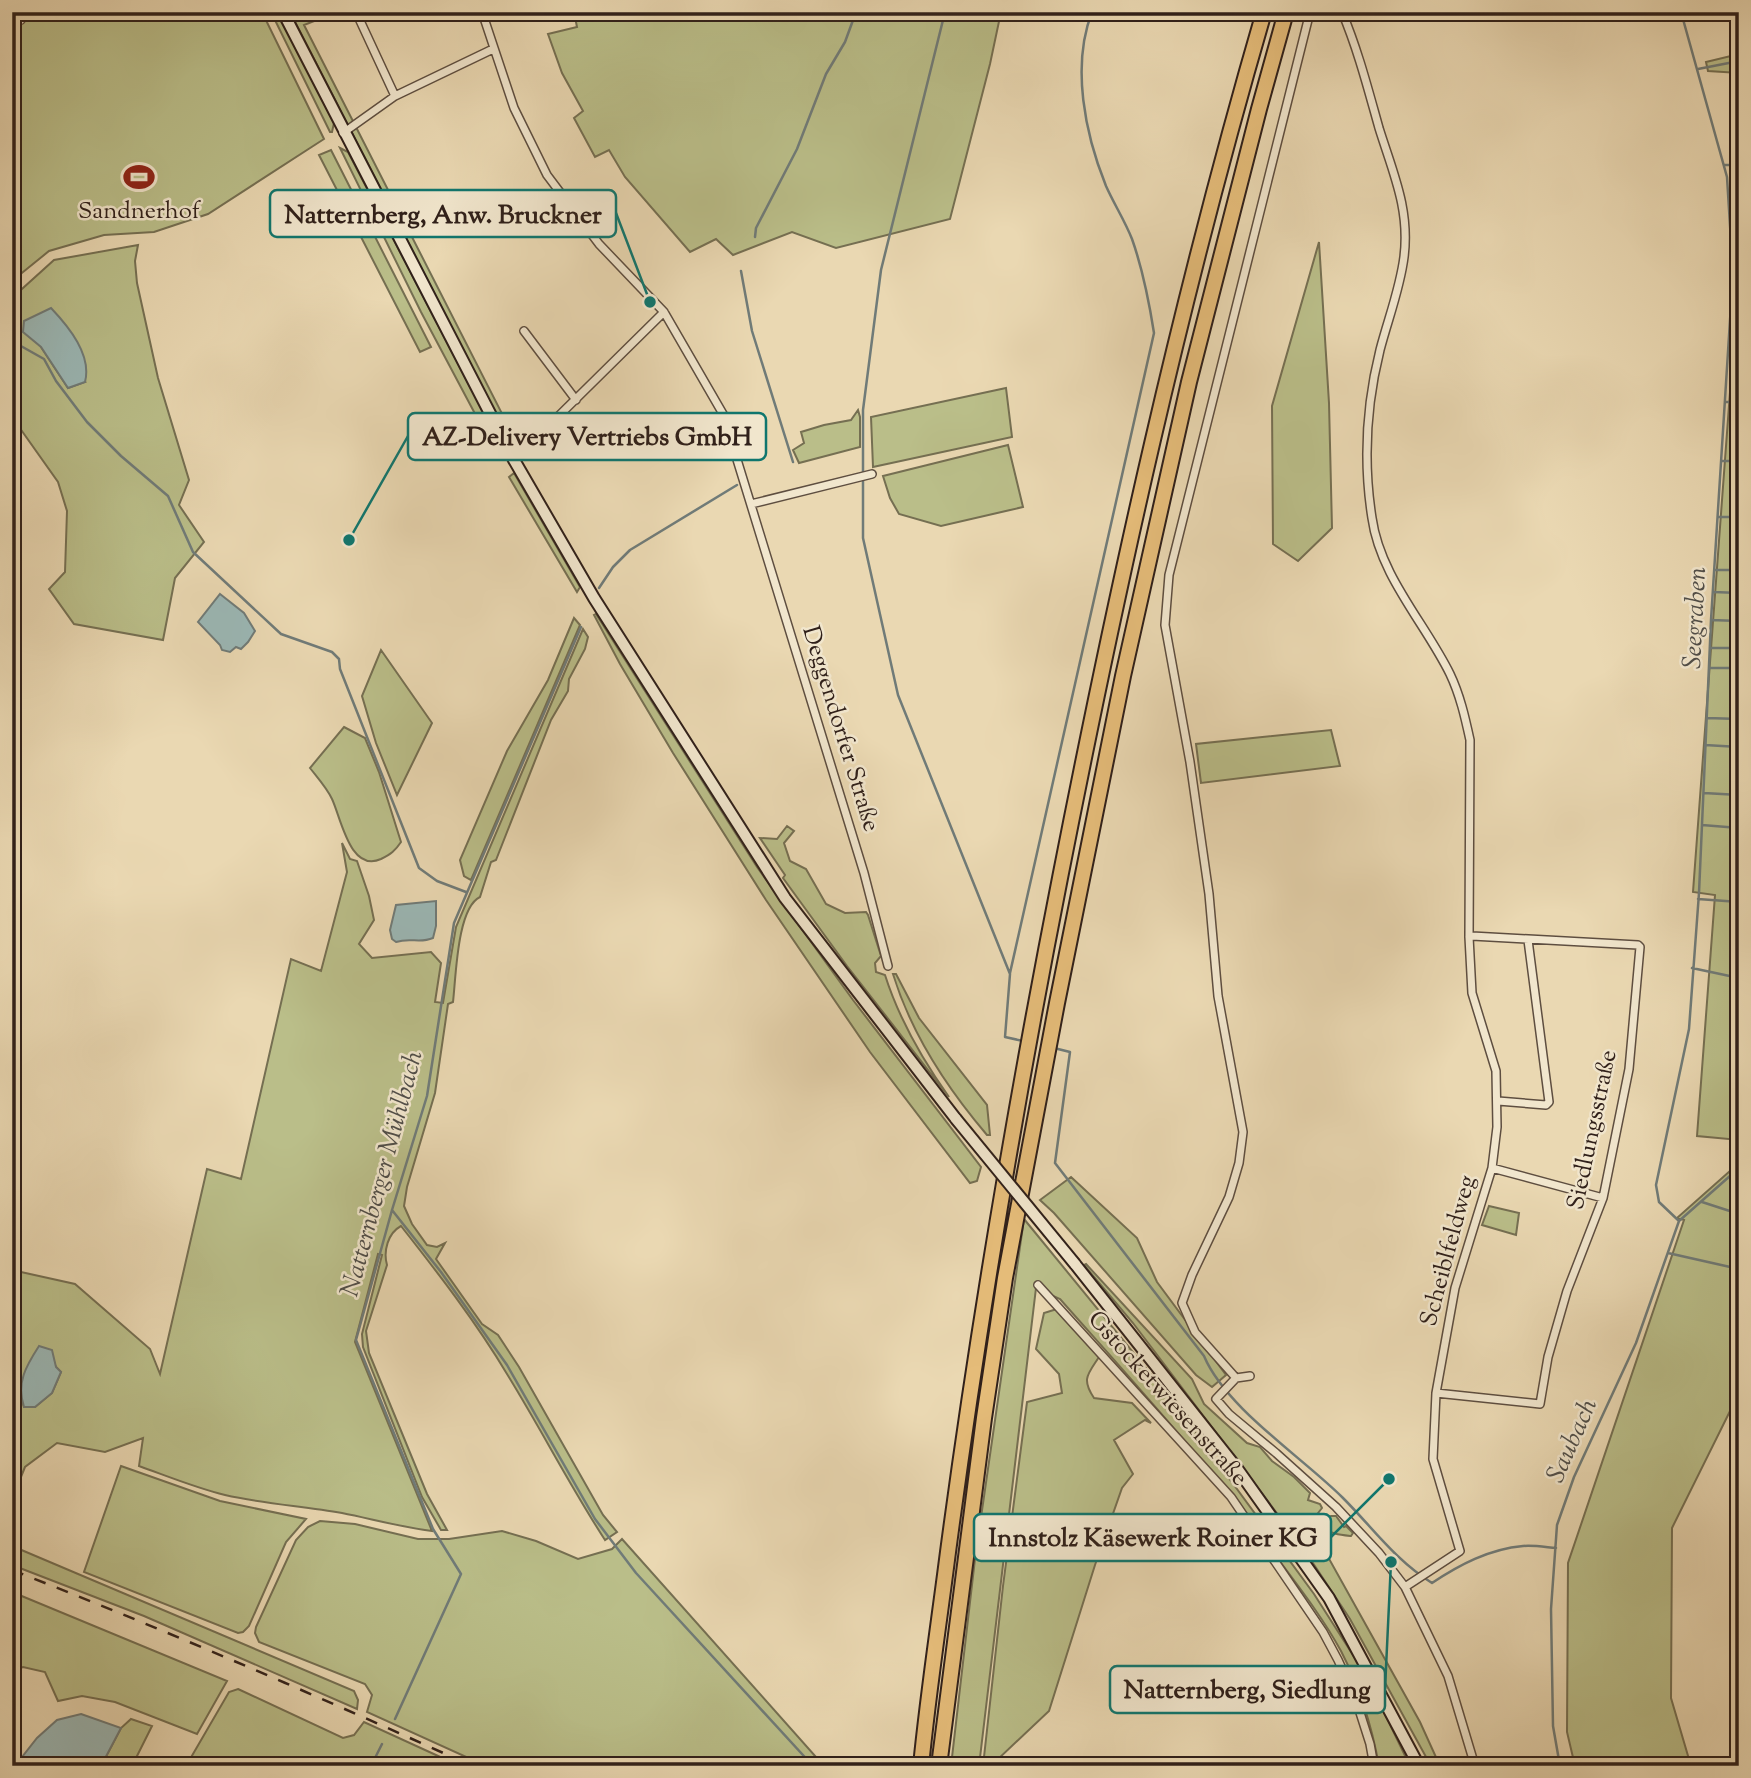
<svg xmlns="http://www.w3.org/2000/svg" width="1751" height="1778" font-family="'Sorts Mill Goudy',serif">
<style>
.green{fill:#babe89;stroke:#756f52;stroke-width:2;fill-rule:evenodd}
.water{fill:#9bb8b6;stroke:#707b78;stroke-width:2}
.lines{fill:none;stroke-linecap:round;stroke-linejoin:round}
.stream{stroke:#707b78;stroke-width:2.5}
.minor-casing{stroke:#5e4e40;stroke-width:10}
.secondary-casing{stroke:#30201a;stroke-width:14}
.motorway-casing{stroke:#30201a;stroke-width:18}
.minor{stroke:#f1e6cd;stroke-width:7}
.secondary{stroke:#f1e6cd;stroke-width:10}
.motorway{stroke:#e5bc79;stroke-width:14}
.rail{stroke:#30201a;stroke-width:2.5;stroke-dasharray:12 12;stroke-linecap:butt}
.secondary-bridge-casing{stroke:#30201a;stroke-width:14;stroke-linecap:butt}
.secondary-bridge{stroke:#f1e6cd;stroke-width:10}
.labels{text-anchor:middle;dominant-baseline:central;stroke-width:5;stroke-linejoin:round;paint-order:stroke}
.poi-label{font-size:24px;fill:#30201a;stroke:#f1e6cd}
.street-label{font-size:24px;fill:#30201a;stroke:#f1e6cd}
.water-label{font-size:26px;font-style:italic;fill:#504e49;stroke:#f1e6cd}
.leader{fill:none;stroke:#0f766e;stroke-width:2.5}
.callout-dot{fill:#0f766e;stroke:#f1e6cd;stroke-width:2.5}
.callout{fill:#f1e6cd;stroke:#0f766e;stroke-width:2.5}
.callout-label{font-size:26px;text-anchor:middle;font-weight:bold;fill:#30201a}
</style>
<rect width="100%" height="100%" fill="#ead8b2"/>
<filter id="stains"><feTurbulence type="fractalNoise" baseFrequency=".00286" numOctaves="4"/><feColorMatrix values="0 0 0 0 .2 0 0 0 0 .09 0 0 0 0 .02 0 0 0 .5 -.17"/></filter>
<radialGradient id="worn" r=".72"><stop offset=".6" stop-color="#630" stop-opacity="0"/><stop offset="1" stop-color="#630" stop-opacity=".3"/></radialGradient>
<!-- green -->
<path class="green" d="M12,12H262L324,139L208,214L154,232L104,235L49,251L12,281Z
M271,12H278L334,123L332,132H330Z
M290,12H337L304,25L520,449L513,447Z
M574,12H1001L990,64L950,219L836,248L792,232L733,255L716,239L690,252L625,177L609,150L595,157L574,118L583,111L562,73L548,34L577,27Z
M1739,54V73L1708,71L1706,62Z
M340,148L348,152L504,452V459H499L421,312Z
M331,150L431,347L420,352L319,155Z
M1739,170V1140L1697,1136L1715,895L1693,892L1738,284L1730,222L1732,171Z
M1319,242L1329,403L1332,528L1298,561L1273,544L1272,406Z
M138,245L135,261L137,283L158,378L189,480L179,505L204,542L175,578L163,640L74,624L49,589L65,572L67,511L58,482L12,417V298L54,260ZM41,347L85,382L68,388Z
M1006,388L1012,437L873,467L871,417Z
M858,410L860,417V447L799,463L793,450L804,443L801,432L824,425L851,420Z
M1008,445L1023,507L941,526L899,514L890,498L883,476Z
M514,473L580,587L577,592L509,477Z
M596,614L757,867L853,1000L981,1167L977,1181L970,1183L870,1052L766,900L673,753L620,664L594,615Z
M574,618L580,625L471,880L464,876L460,860L507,751L548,680Z
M583,629L588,637L585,649L569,679L568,691L551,720L496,860L491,862L480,897C457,908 456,977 453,1002L448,1004L435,1093L407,1187L404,1206L412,1224L427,1245L437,1247L445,1243L436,1259L482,1324L498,1335L519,1367L603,1515L617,1532L605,1540C570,1486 541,1429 507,1374C476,1322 438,1273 401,1226C388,1233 383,1251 387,1265L366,1331L369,1353L427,1494L447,1530H441L422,1497L363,1347L362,1334L382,1255L378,1254L355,1342L432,1531C401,1527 372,1519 342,1513C303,1506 264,1504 225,1495C196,1488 167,1476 139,1466L143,1438L105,1452L57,1443L25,1467L12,1499V1357L18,1341L12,1339V1270L75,1284L150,1349L160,1374L207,1169L241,1179L291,959L321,971L347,872L342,843L350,859L357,861L369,896L374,920L359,944L372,958L431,952L441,963L435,1002L443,1003L456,927ZM53,1361L56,1367L61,1372L52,1393L35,1407H24L20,1393L21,1379Z
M381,650L432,723L397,795L376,743L362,696Z
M344,727L365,738L379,772L401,842C395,851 391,854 381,859C350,873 341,818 332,799C327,788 317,777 310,768Z
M1331,730L1340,766L1201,783L1196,744Z
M787,826L794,831L784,843L790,861L806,869L826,904L845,913L866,912L868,915L881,956L875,963L876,972L885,975C899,1019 922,1059 949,1097L847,966L783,878L785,875L760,838L777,839Z
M893,974H896L919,1018L987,1105L990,1135H987C947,1088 911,1033 893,974Z
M1739,1163V1393L1672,1528L1671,1698L1691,1766H1575L1567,1732L1568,1563L1684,1220L1677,1218Z
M1071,1177L1137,1238L1157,1282L1226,1375L1212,1387L1196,1375L1054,1213L1040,1200Z
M1489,1206L1519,1213L1516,1235L1482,1225Z
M1024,1219L1168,1395L1314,1594L1367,1677L1410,1766H1379C1372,1727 1359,1686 1341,1651C1324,1620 1302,1591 1281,1563C1214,1470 1136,1385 1060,1299L1036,1288L979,1766H951L975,1559Z
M1086,1264L1192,1379L1204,1404L1247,1443L1260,1447L1272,1461L1294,1477L1310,1493L1308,1500L1320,1504L1322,1508L1315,1517L1317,1527L1326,1545L1323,1548L1420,1722L1440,1766H1431L1350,1619L1301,1545L1133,1323L1084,1265Z
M1057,1309L1099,1357C1088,1374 1081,1379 1094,1398L1132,1403L1151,1423L1145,1420L1114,1440L1133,1474L1122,1488L1095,1565L1049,1711L997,1760L998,1766H983L1003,1586L1027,1402L1062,1393L1059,1374L1036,1349L1044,1313Z
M121,1466L220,1501L306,1519L286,1542L249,1626L243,1632L238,1633L84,1572Z
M1331,1516H1336L1344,1527L1346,1526L1353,1533L1351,1536C1341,1535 1329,1534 1322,1526L1323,1520Z
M320,1521L355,1524L418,1539H449L502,1531L536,1541L578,1559L612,1549L622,1539L824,1766H486L367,1712L372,1695L365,1684L259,1642L255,1633L256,1627L296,1540L308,1527Z
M12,1546L354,1691L358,1700L357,1709L144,1616L12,1565Z
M12,1592L227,1681L197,1734L115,1702L82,1696L58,1701L45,1672L23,1667L12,1671Z
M238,1689L343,1738L354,1735L364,1722L460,1766H186L229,1692Z
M131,1719L152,1726L132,1766H101L121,1728Z"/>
<!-- water -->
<path class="water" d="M51,308C69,327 92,355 85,382L68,388L41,347L23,332L24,321Z
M220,594L244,613L255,631L248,642L241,649L236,647L230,652L222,650L220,645L198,622Z
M436,901V926L433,938C419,944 411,937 396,942L392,939L390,930L396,905Z
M39,1346L52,1350L56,1367L61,1372L52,1393L35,1407H24C16,1383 26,1366 39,1346Z
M81,1714L121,1728L101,1766H15L37,1738L57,1720Z"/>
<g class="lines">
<!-- stream -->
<path class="stream" d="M945,12L881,270L863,410V538L898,695L1010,974L1005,1037L1023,1041
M1698,69L1739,61
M1725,165H1739
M755,237L756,228L797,149L826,74L845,42L856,12
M741,271L752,331L793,462
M1730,339L1739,338
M12,341L44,359L56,381L87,422L121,456L168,496L193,552L281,634L332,652L339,659L340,669L419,868L437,881L466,892
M1726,402H1739
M1722,461H1739
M1718,517H1739
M1715,570H1739
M599,588L613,567L630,550L737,485
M1714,592L1739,593
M1711,620L1739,621
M1711,648H1739
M1709,668H1739
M1707,718L1739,719
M1705,745L1739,747
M1704,793L1739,795
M1702,825L1739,828
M1698,899L1739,902
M1692,968L1739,978
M1010,973L1154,333C1149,301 1143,270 1132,239C1125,221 1114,204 1106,186C1085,134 1071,66 1092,12
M1054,1048L1070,1052L1055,1163L1204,1356C1226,1408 1302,1457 1343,1498C1372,1527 1396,1561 1432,1583C1459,1565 1489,1549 1523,1546C1533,1545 1545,1547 1556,1548
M1702,1202L1739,1214
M392,1210L441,1272L507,1365L595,1519L636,1573L813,1766
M1679,1221L1659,1202L1656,1185L1689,1029L1699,893L1711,620L1733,273L1727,177L1681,12
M1668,1253L1739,1269
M395,1719L461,1574L433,1529L356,1340L392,1210L427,1096L454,923L581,627
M371,1766L382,1744
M1560,1766L1553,1726L1551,1609L1557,1525L1574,1477L1636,1343L1679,1221L1739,1168"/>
<!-- minor casing -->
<g class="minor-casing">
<path id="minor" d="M356,12L395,96
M482,12L514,108L547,175L599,244L664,312L723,414L864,873L888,966
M1342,12C1358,50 1368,89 1379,128C1393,173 1410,209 1404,257C1400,289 1388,319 1380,350C1366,406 1363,461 1372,518C1380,576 1425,623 1450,674C1460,695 1465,717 1470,740L1469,937L1472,993L1496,1071L1497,1127L1492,1168L1455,1288L1436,1393L1433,1459L1460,1551L1405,1587
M12,13L21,20
M343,133L395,96L493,49
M524,331L576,400
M514,460L664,312
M751,504L872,474
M1498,1101L1546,1105L1549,1102L1528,940
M1492,1168L1603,1198
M1038,1285L1231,1497L1323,1632L1338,1660L1355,1697L1370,1744L1374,1766
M1250,1376L1236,1378L1216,1399L1229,1414L1276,1453L1336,1507L1379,1553L1405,1587L1448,1676L1475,1766
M1236,1378L1195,1332L1182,1303L1192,1275L1229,1197L1239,1163L1243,1132L1218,996L1209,894L1190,762L1165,625L1169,575L1310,12
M1436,1393L1540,1404L1548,1357L1567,1291L1603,1198L1629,1069L1640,947L1638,945L1472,936L1469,937"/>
</g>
<!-- secondary casing -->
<g class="secondary-casing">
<path id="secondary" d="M283,12L514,460L594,598L785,898L956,1119
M1075,1264L1236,1467L1329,1598L1419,1766"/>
</g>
<!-- motorway casing -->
<g class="motorway-casing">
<path id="motorway" d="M921,1766C928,1694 939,1623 948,1552C978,1326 1016,1102 1060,878C1117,587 1181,297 1264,12
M939,1766L984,1418L1005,1278L1057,1003L1123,676L1189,382L1259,109L1286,12"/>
</g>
<!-- minor -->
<use href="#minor" class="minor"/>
<!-- secondary -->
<use href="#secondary" class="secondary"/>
<!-- motorway -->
<use href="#motorway" class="motorway"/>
<!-- rail -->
<path class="rail" d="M12,1570C168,1631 320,1697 472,1766"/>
<!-- secondary-bridge casing -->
<g class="secondary-bridge-casing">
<path id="secondary-bridge" d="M956,1119L1075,1264"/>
</g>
<!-- secondary-bridge -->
<use href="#secondary-bridge" class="secondary-bridge"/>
</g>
<!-- icons -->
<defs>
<g id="stadium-bare" transform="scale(2.415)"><path d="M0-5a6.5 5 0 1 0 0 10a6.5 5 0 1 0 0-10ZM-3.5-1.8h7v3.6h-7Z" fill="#8f2418" stroke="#f1e6cd" stroke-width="2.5" paint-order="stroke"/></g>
</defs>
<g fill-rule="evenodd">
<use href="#stadium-bare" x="139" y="177"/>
</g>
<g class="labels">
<!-- poi labels -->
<g class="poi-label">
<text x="139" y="212">Sandnerhof</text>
</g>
<!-- street labels -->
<g class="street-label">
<text transform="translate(840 729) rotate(73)">Deggendorfer Straße</text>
<text transform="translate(1593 1130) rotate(-78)">Siedlungsstraße</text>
<text transform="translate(1449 1251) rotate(-75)">Scheiblfeldweg</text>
<text transform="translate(1167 1399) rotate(48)">Gstocketwiesenstraße</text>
</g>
<!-- water labels -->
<g class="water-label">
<text transform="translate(1696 618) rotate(-87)">Seegraben</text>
<text transform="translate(383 1174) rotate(-75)">Natternberger Mühlbach</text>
<text transform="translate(1573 1441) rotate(-66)">Saubach</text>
</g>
</g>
<!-- callouts -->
<path class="leader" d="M650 302L616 213M349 540L408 436M1389 1479L1331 1537M1391 1562L1385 1689"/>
<g class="callout-dot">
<circle cx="650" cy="302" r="7"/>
<circle cx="349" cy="540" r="7"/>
<circle cx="1389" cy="1479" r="7"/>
<circle cx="1391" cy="1562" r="7"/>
</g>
<g class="callout">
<rect x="270" y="190" width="346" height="47" rx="7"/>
<rect x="408" y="413" width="358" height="47" rx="7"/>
<rect x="974" y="1514" width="357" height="47" rx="7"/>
<rect x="1110" y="1666" width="275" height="47" rx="7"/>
</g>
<g class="callout-label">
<text x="443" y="223">Natternberg, Anw. Bruckner</text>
<text x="587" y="445">AZ-Delivery Vertriebs GmbH</text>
<text x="1153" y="1546">Innstolz Käsewerk Roiner KG</text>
<text x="1247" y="1698">Natternberg, Siedlung</text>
</g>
<!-- margin -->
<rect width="1751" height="1778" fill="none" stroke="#ead8b2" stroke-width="42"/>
<rect x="14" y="14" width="1723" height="1750" fill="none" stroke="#30201a" stroke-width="3.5"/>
<rect x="21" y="21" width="1709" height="1736" fill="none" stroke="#30201a" stroke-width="2"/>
<rect width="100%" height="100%" filter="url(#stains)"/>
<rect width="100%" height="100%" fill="url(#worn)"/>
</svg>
